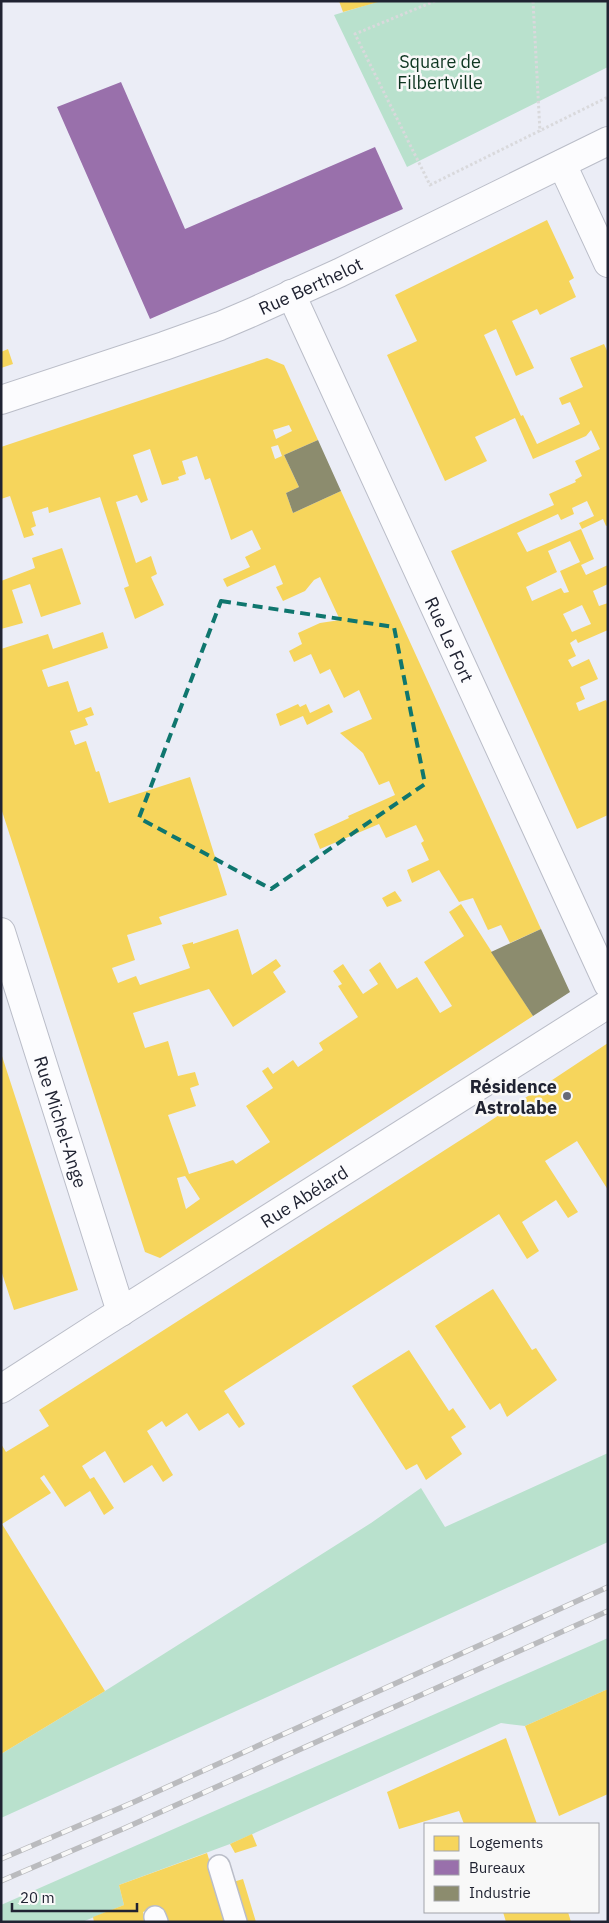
<svg xmlns="http://www.w3.org/2000/svg" width="609" height="1923" font-family="'IBM Plex Sans',sans-serif">
<style>
.green{fill:#b9e1cd}
.homes{fill:#f6d55c;fill-rule:evenodd}
.offices{fill:#9970ab}
.industry{fill:#8c8c6e}
.lines{fill:none;stroke-linecap:round;stroke-linejoin:round}
.service-casing{stroke:#babdc8;stroke-width:24}
.minor-casing{stroke:#babdc8;stroke-width:30}
.path{stroke:#d9d9dc;stroke-width:3;stroke-dasharray:2.5 2.5;stroke-linecap:butt}
.service{stroke:#fcfcfe;stroke-width:21}
.minor{stroke:#fcfcfe;stroke-width:28}
.rail-casing{stroke:#babbbe;stroke-width:5.5}
.rail{stroke:#f8f8f8;stroke-width:4;stroke-dasharray:11;stroke-linecap:butt}
.marked{fill:none;stroke:#0f766e;stroke-width:4;stroke-dasharray:10 6;stroke-linejoin:round}
.poi-dot{fill:#676a77;stroke:#f8f8f8;stroke-width:2}
.labels{text-anchor:middle;dominant-baseline:central;stroke-width:5;stroke-linejoin:round;paint-order:stroke}
.park-label{font-size:18px;fill:#0e3621;stroke:#f8f8f8}
.street-label{font-size:18px;fill:#202332;stroke:#f8f8f8}
.poi-label{font-size:18px;font-weight:bold;fill:#202332;stroke:#f8f8f8;text-anchor:end}
</style>
<rect width="100%" height="100%" fill="#ebedf6"/>
<!-- green -->
<path class="green" d="M380,1H608V67L407,167L334,15Z
M608,1453V1542L1,1818V1754L105,1691L371,1523L421,1488L445,1527Z
M608,1638V1689L525,1726L501,1723L230,1844L119,1885L124,1905L82,1922H1V1905Z"/>
<!-- homes -->
<path class="homes" d="M339,1H378V2L343,12Z
M547,220L574,278L569,281L576,297L540,315L537,309L512,321L534,368L516,376L496,329L484,335L521,416L523,415L537,444L580,424L570,402L562,405L559,398L583,387L570,358L604,344L608,353V525L606,526L603,519L582,529L579,523L594,516L587,501L572,508L574,514L561,520L558,514L517,533L527,552L581,529L594,559L581,565L586,575L608,565V584L593,591L599,606L608,603V630L578,643L576,639L570,643L576,656L568,660L572,667L589,659L598,679L580,687L585,699L576,703L579,711L606,700L608,704V815L577,829L451,551L554,505L549,494L576,482L575,480L582,476L575,461L600,449L591,430L586,436L533,459L515,418L475,437L487,461L445,481L387,355L417,341L395,295ZM570,541L580,562L560,571L569,592L564,593L561,588L532,601L526,587L557,572L548,551ZM582,605L591,624L572,632L563,614Z
M8,349L13,364L1,368V352Z
M267,358L284,365L318,440L284,455L299,487L286,493L293,513L341,491L541,929L510,943L501,925L488,930L473,898L459,902L439,870L412,883L407,870L429,860L421,843L424,841L416,825L386,838L379,824L320,849L314,834L349,818L348,816L395,795L389,781L379,785L363,753L340,733L372,719L359,690L344,698L330,669L320,674L311,654L294,662L289,651L302,644L298,633L320,623L340,620L320,577L314,580L305,591L283,601L276,587L283,584L275,565L227,587L223,579L250,567L245,557L261,549L252,530L231,540L210,478L205,480L197,456L182,461L186,474L178,477L179,480L162,485L150,449L133,455L148,500L141,503L137,495L116,502L136,563L151,556L157,574L151,577L164,605L135,619L124,588L129,586L100,497L49,513L48,507L32,512L36,526L31,528L34,535L24,538L10,496L1,499V447ZM289,425L292,431L276,439L273,430ZM278,445L282,456L275,459L271,447Z
M62,548L81,604L41,617L30,584L12,590L23,623L1,629V581L35,568L32,558Z
M103,632L108,648L42,670L48,687L68,681L78,712L91,707L94,715L85,718L88,725L70,731L75,745L86,741L96,772L99,771L109,803L190,777L227,895L159,917L162,924L127,935L135,960L112,968L118,983L136,976L140,985L190,968L182,945L193,942V944L238,929L252,975L276,959L281,966L273,972L286,992L233,1027L209,989L133,1013L145,1048L168,1041L178,1076L195,1072L199,1085L190,1088L196,1106L168,1115L189,1174L233,1160L236,1164L270,1142L246,1106L273,1088L262,1071L268,1067L273,1074L293,1060L298,1067L323,1050L319,1043L358,1017L338,986L342,984L333,971L343,964L363,994L378,984L369,970L380,962L397,989L417,977L440,1013L452,1006L424,962L464,936L449,912L461,904L533,1016L160,1258L145,1252L1,808V649L48,634L53,649ZM185,1176L200,1199L186,1209L177,1178Z
M298,704L300,707L306,704L310,713L329,704L333,712L307,725L303,716L280,726L276,714Z
M395,891L402,901L387,907L382,898Z
M608,1043V1190L577,1141L545,1161L578,1212L568,1218L556,1200L522,1222L539,1251L527,1259L499,1214L224,1391L245,1424L239,1428L228,1413L199,1431L187,1413L166,1427L162,1421L147,1431L173,1475L163,1482L152,1465L124,1483L105,1451L82,1466L90,1479L94,1477L114,1508L104,1515L90,1491L65,1507L44,1475L40,1478L51,1493L2,1524L105,1691L1,1754V1444L6,1452L49,1426L39,1410L484,1125Z
M1,1053L78,1290L14,1310L1,1270Z
M493,1289L532,1350L536,1348L557,1380L507,1417L500,1403L490,1410L435,1326Z
M409,1350L449,1411L453,1408L466,1427L451,1437L462,1454L426,1480L417,1464L406,1470L352,1386Z
M608,1689V1794L559,1816L525,1726Z
M506,1738L537,1824H476L475,1823L464,1824L459,1811L399,1829L387,1792Z
M252,1834L257,1846L235,1853L230,1844Z
M207,1853L229,1922H164L159,1906L143,1912L146,1922H94L93,1917L124,1905L119,1885Z
M243,1879L256,1922H245L233,1882Z
M503,1912H568L571,1922H506Z"/>
<!-- offices -->
<path class="offices" d="M121,82L185,229L375,147L403,209L150,319L57,107Z"/>
<!-- industry -->
<path class="industry" d="M318,440L341,491L293,513L286,493L299,487L284,455Z
M541,929L570,992L533,1016L491,952Z"/>
<g class="lines">
<!-- service casing -->
<g class="service-casing">
<path id="service" d="M219,1866L236,1922
M155,1917L157,1922"/>
</g>
<!-- minor casing -->
<g class="minor-casing">
<g id="minor">
<path d="M562,164L608,263"/>
<path id="s1" d="M291,294L608,984"/>
<path id="s2" d="M1,400L164,346L220,326L255,311L339,273L608,141"/>
<path id="s3" d="M1,932L121,1312"/>
<path id="s4" d="M1,1389L97,1327L608,1004"/>
</g>
</g>
<!-- path -->
<path class="path" d="M435,1L355,34L430,185L608,97
M533,1L540,132"/>
<!-- service -->
<use href="#service" class="service"/>
<!-- minor -->
<use href="#minor" class="minor"/>
<!-- rail casing -->
<g class="rail-casing">
<path id="rail" d="M1,1859L134,1802L608,1587
M1,1881L125,1828L608,1611"/>
</g>
<!-- rail -->
<use href="#rail" class="rail"/>
</g>
<!-- marked area -->
<path class="marked" d="M221,601L394,627L425,784L271,889L139,818Z"/>
<!-- markers -->
<circle class="poi-dot" cx="567" cy="1096" r="5"/>
<g class="labels">
<!-- park labels -->
<g class="park-label">
<text x="440" y="61">Square de<tspan x="440" dy="21">Filbertville</tspan></text>
</g>
<!-- street labels -->
<g class="street-label">
<text stroke="none"><textPath href="#s2" startOffset="330">Rue Berthelot</textPath></text>
<text stroke="none"><textPath href="#s1" startOffset="380">Rue Le Fort</textPath></text>
<text stroke="none"><textPath href="#s3" startOffset="199">Rue Michel-Ange</textPath></text>
<text stroke="none"><textPath href="#s4" startOffset="359">Rue Abélard</textPath></text>
</g>
<!-- poi labels -->
<g class="poi-label">
<text x="557" y="1086">Résidence<tspan x="557" dy="21">Astrolabe</tspan></text>
</g>
</g>
<!-- border -->
<rect width="609" height="1923" fill="none" stroke="#202332" stroke-width="5"/>
<!-- legend -->
<rect x="424" y="1823" width="175" height="90" fill="#f8f8f8" stroke="#a2a3a9"/>
<rect x="434" y="1836" width="25" height="15" fill="#f6d55c" stroke="#a2a3a9"/>
<text x="469" y="1848" font-size="15" fill="#202332">Logements</text>
<rect x="434" y="1860" width="25" height="15" fill="#9970ab" stroke="#a2a3a9"/>
<text x="469" y="1873" font-size="15" fill="#202332">Bureaux</text>
<rect x="434" y="1886" width="25" height="15" fill="#8c8c6e" stroke="#a2a3a9"/>
<text x="469" y="1898" font-size="15" fill="#202332">Industrie</text>
<!-- scale -->
<path d="M12 1903v8h125v-8" fill="none" stroke="#202332" stroke-width="2.5"/>
<text x="20" y="1903" font-size="15" fill="#202332" stroke="#f8f8f8" stroke-width="4" paint-order="stroke">20 m</text>
</svg>
